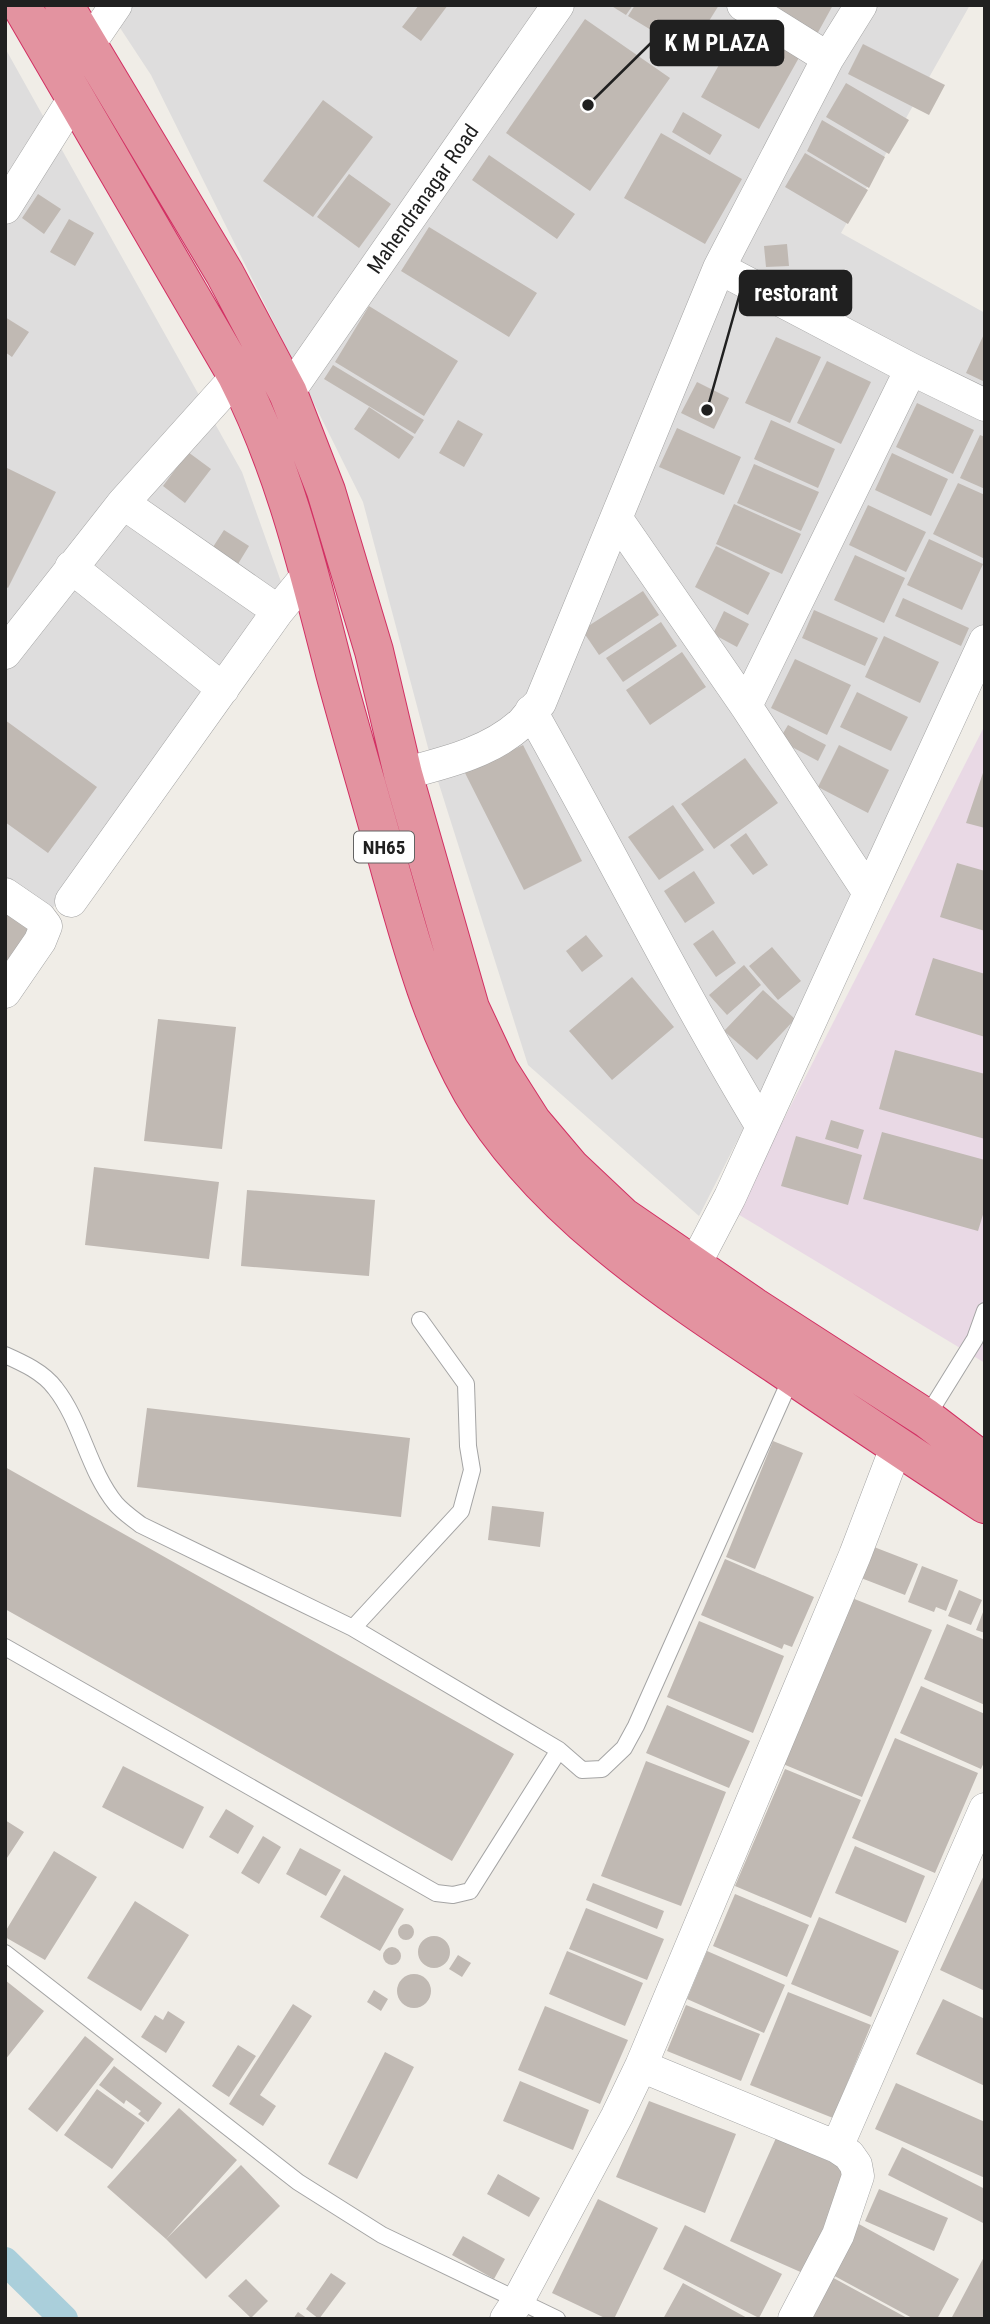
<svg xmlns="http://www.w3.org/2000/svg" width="990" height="2324" font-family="'Roboto Condensed',sans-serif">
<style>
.residential{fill:#dedddd}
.industrial{fill:#e9d9e5}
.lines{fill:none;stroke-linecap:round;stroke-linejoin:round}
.canal{stroke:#aacfdb;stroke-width:28}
.building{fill:#c0b9b3}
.lane-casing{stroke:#a4a4a4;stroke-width:18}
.street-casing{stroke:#a4a4a4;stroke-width:33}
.highway-casing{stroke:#d23063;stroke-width:40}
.lane{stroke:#fff;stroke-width:16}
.street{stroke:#fff;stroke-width:32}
.highway{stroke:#e393a0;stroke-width:38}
.labels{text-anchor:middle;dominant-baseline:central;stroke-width:5;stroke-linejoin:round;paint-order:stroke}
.shield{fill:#fff;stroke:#636363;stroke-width:2}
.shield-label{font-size:19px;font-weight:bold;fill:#202020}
.street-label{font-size:21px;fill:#202020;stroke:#fff}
.leader{fill:none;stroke:#202020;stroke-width:2.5}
.callout-dot{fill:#202020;stroke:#fff;stroke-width:2.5}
.callout{fill:#202020;stroke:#202020;stroke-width:2.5}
.callout-label{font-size:23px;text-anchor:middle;font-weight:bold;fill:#fff}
</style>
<rect width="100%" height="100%" fill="#f0ede7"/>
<!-- residential -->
<path class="residential" d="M105,5H970L841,233L985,313V652L699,1216L528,1065L431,759L363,502L151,75Z
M5,48L242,472L290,607L63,896L5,964Z"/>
<!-- industrial -->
<path class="industrial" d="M985,725V1363L736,1213Z"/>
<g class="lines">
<!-- canal -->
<path class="canal" d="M5,2261L64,2319"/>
</g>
<!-- building -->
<path class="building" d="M419,5H448L421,41L402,27Z
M610,5H633L626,15Z
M635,5H719L689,53L628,16Z
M759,5H833L816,36Z
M585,19L670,78L590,191L506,133Z
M743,22L801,54L759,129L701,97Z
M863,44L945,85L929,115L848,74Z
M846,83L909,120L889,154L826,117Z
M323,100L373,137L313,217L263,181Z
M683,112L722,135L710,155L672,132Z
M822,120L885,157L869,188L807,151Z
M661,133L742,179L705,244L624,198Z
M805,153L868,190L848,224L785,187Z
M489,155L575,214L557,239L472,180Z
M349,174L391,204L359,248L317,217Z
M38,194L61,209L44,234L22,218Z
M69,219L94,233L75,266L50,252Z
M429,227L537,293L509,337L401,271Z
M787,244L789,266L766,267L764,246Z
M369,306L458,361L424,416L335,362Z
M5,317L29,332L12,357L5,352Z
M985,332V382L966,373Z
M776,337L821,357L790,423L745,403Z
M827,361L871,382L841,444L797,423Z
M333,365L424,420L415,434L324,379Z
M697,382L729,398L714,429L681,413Z
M917,403L974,430L953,474L896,447Z
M369,407L414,437L399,459L354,429Z
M458,420L483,434L464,467L439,453Z
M771,420L835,449L818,488L754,459Z
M677,428L741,457L724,495L659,467Z
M980,435L985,437V489L960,478Z
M188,452L211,469L185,503L163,486Z
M892,453L948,479L931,516L875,490Z
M754,464L819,492L801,531L737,503Z
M5,467L56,492L8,588L5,586Z
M958,483L985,495V559L933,534Z
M734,504L801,534L782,574L716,544Z
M868,505L926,532L906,572L849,545Z
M224,530L249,546L238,564L213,547Z
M929,539L983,564L962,610L907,585Z
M716,546L770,573L748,615L695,587Z
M855,555L905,578L884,623L834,600Z
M643,591L659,615L599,655L582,630Z
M903,598L969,628L961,646L895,616Z
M814,610L878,638L865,666L802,638Z
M724,611L749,624L737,647L713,634Z
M661,622L677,646L623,682L606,658Z
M884,636L939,662L920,703L865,677Z
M682,652L706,687L650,725L626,690Z
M795,659L851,685L827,735L771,708Z
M857,692L908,717L891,751L840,727Z
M5,720L97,787L48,853L5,822Z
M788,725L826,745L818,761L779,740Z
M523,745L582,861L524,890L465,773Z
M839,745L889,770L868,813L818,787Z
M745,758L778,803L714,849L681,804Z
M985,767V828L966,823Z
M673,805L704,850L659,880L628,837Z
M746,833L768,865L753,875L730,845Z
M957,863L985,871V931L940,917Z
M694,871L715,903L685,923L664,891Z
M5,905L38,928L5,975Z
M713,930L736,963L716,977L693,944Z
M586,935L603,956L582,972L566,951Z
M772,947L801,981L778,1000L749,966Z
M933,958L985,974V1037L915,1015Z
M744,965L761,985L727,1015L709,995Z
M632,977L674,1027L612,1080L569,1031Z
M763,990L795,1019L757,1060L724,1031Z
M158,1019L236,1027L222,1149L144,1141Z
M895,1050L985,1074V1139L879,1109Z
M831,1120L864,1130L858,1149L825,1139Z
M882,1132L985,1160V1208L978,1231L863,1199Z
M796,1136L862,1155L848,1205L781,1186Z
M94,1167L219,1182L209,1259L85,1245Z
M247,1190L375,1200L369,1276L241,1266Z
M147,1408L410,1438L401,1517L137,1487Z
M773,1441L803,1453L755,1569L726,1557Z
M5,1467L514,1754L452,1861L5,1609Z
M492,1506L544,1512L540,1547L488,1540Z
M874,1547L918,1564L905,1595L861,1578Z
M725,1559L814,1597L792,1647L784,1644L782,1649L701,1615Z
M922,1566L958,1580L946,1611L936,1607L934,1612L908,1602Z
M959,1590L982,1600L971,1625L948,1616Z
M852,1598L932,1630L862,1797L783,1764Z
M985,1607V1633L976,1630Z
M699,1621L784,1656L753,1733L667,1697Z
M947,1624L985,1640V1705L924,1679Z
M921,1686L985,1714V1760L981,1769L900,1733Z
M667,1705L750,1741L729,1788L646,1753Z
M895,1738L978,1773L935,1873L852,1838Z
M646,1761L726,1792L681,1906L601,1876Z
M123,1766L204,1807L183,1849L102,1807Z
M785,1769L861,1800L811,1918L735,1886Z
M226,1809L254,1826L238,1854L209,1837Z
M5,1820L24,1832L5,1861Z
M263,1836L281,1847L259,1884L241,1873Z
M855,1846L925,1876L906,1923L835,1893Z
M300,1848L341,1870L326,1896L286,1874Z
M54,1851L97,1877L45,1960L5,1937V1932Z
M985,1873V1991L940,1970Z
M344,1875L404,1909L380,1951L320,1917Z
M593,1883L664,1911L657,1929L586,1900Z
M735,1894L809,1925L787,1977L713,1946Z
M135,1901L189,1935L141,2011L87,1978Z
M586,1908L664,1939L647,1980L569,1949Z
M819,1917L899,1951L871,2017L791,1984Z
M398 1932a8 8 0 1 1 16 0a8 8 0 1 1-16 0Z
M418 1952a16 16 0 1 1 32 0a16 16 0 1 1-32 0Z
M383 1956a9 9 0 1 1 18 0a9 9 0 1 1-18 0Z
M567,1951L643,1983L625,2026L549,1994Z
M707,1951L785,1985L764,2033L687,1999Z
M458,1955L471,1963L462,1977L449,1969Z
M397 1991a17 17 0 1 1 34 0a17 17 0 1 1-34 0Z
M5,1980L44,2011L5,2060Z
M374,1990L388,1999L381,2011L367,2002Z
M788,1992L871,2025L833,2118L750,2085Z
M943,1999L985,2019V2086L916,2054Z
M293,2004L312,2016L260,2095L276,2106L263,2126L229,2104Z
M686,2005L760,2034L741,2081L667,2051Z
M545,2006L628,2040L600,2104L518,2070Z
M168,2011L185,2022L166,2053L141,2037L155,2015L163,2020Z
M85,2036L114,2059L57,2132L28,2109Z
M238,2045L256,2056L229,2097L212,2086Z
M385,2052L414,2067L357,2179L328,2164Z
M114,2066L162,2103L148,2122L138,2114L141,2111L126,2100L124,2104L99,2085Z
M520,2081L589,2110L573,2150L503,2121Z
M896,2083L985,2122V2178L875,2129Z
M97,2089L145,2123L112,2169L64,2135Z
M649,2101L736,2134L705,2213L616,2177Z
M179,2108L237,2160L166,2239L107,2187Z
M776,2138L851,2171L805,2274L730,2241Z
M902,2147L985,2189V2224L888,2175Z
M241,2165L280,2206L206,2279L166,2239Z
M498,2174L540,2198L529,2217L487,2194Z
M879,2189L948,2218L934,2251L865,2221Z
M598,2199L658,2228L614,2319H607L552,2293Z
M857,2223L959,2279L937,2319H914L829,2273Z
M685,2225L782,2274L759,2318L663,2269Z
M463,2236L505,2259L494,2279L452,2255Z
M985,2255V2319H951Z
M331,2273L346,2283L319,2319L306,2309Z
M828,2275L909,2319H804Z
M246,2279L268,2301L251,2318L228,2296Z
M683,2283L749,2319H663Z
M298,2312L308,2319H293Z"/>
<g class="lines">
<!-- lane casing -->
<g class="lane-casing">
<path id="lane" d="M5,1355C23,1363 43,1372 55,1388C82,1422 88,1470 116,1504C123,1512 133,1519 141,1525L353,1628L559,1750
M926,1418L975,1339L985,1311
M353,1628L461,1511L472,1470L468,1446L466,1384L420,1320
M5,1647L436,1893L453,1895L470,1891L559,1750L582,1770L602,1769L624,1748L636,1726L792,1376
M5,1953L298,2182L382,2235L557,2319"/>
</g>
<!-- street casing -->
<g class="street-casing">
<path id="street" d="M743,5L828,58
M88,46L116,5
M5,208L74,98
M719,268L911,369L985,405
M288,393L558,5
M123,503L278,611
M617,519L746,706L869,893L985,641
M71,567L223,689
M5,653L123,503L237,376
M746,706L911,369
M531,711C609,849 680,991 762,1127
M403,774C444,763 489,753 522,723C528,716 533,709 540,703L719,268L828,58L861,5
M5,894L40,918L46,926L40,941L5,992
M71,901L278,611L310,572
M694,1266L730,1197L869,893
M641,2066L837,2147L985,1809
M506,2319L519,2299L617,2116L641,2066L855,1555L897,1445
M794,2319L838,2235L858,2176L856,2165L849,2155L837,2147"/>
</g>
<!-- highway casing -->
<g class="highway-casing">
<path id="highway" d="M21,5L237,376C285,470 309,572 335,673C353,740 373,806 391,872C412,947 433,1024 472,1092C540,1209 667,1292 777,1365C846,1412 915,1458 985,1504
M64,5L225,274L288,393L326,491L374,651L403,774L470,1008L499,1070L532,1122L570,1167L623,1217L754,1307L926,1418L985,1463"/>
</g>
<!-- lane -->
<use href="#lane" class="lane"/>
<!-- street -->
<use href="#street" class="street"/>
<!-- highway -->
<use href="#highway" class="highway"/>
</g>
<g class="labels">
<!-- shield labels -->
<rect class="shield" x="354" y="831.5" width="60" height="31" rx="5"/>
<g class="shield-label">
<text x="384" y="847">NH65</text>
</g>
<!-- street labels -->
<g class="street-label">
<text transform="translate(423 199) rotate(-55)">Mahendranagar Road</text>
</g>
</g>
<!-- callouts -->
<path class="leader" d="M588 105L651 43M707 410L740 293"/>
<g class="callout-dot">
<circle cx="588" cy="105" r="7"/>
<circle cx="707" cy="410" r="7"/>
</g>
<g class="callout">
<rect x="651" y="21" width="132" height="44" rx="7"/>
<rect x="740" y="271" width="111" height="44" rx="7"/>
</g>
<g class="callout-label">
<text x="717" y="51">K M PLAZA</text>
<text x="796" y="301">restorant</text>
</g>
<!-- border -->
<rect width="990" height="2324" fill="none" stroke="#202020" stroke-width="14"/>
</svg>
